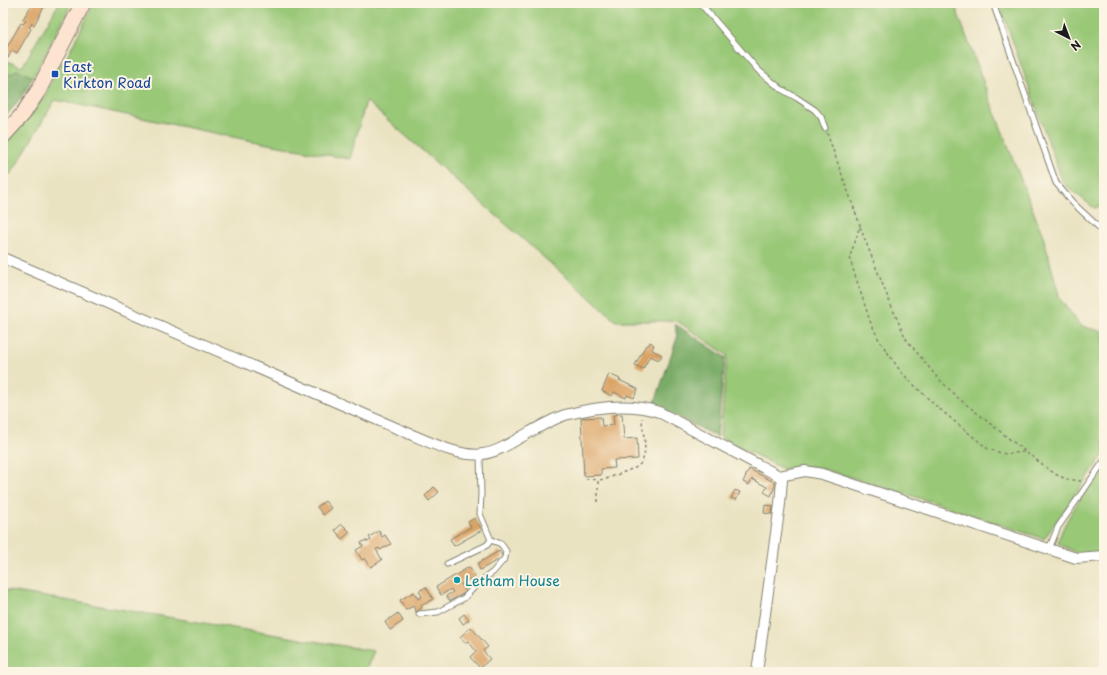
<svg xmlns="http://www.w3.org/2000/svg" width="1107" height="675" font-family="'Playpen Sans',sans-serif">
<style>
.green{fill:#99c877;stroke:#5a724a}
.forest{fill:#7aac68;stroke:#4b6442}
.building{fill:#daa263}
.lines{fill:none;stroke-linecap:round;stroke-linejoin:round}
.lane-casing{stroke:#83806f;stroke-width:7}
.street-casing{stroke:#83806f;stroke-width:12}
.secondary-casing{stroke:#83806f;stroke-width:17}
.path{stroke:#83806f;stroke-width:1.5;stroke-dasharray:3 3;stroke-linecap:butt}
.lane{stroke:#fff;stroke-width:5}
.street{stroke:#fff;stroke-width:10}
.secondary{stroke:#fde4d1;stroke-width:15}
.transit-dot{fill:#1a4fb4;stroke:#fcf5e5;stroke-width:1.5}
.culture-dot{fill:#0f9aa8;stroke:#fcf5e5;stroke-width:1.5}
.labels{text-anchor:middle;dominant-baseline:central;stroke-width:4;stroke-linejoin:round;paint-order:stroke}
.transit-label{font-size:14px;fill:#164399;stroke:#fcf5e5;text-anchor:start}
.culture-label{font-size:14px;fill:#0d838f;stroke:#fcf5e5;text-anchor:start}
</style>
<rect width="100%" height="100%" fill="#fcf5e5"/>
<filter id="ink" filterUnits="userSpaceOnUse"><feTurbulence type="fractalNoise" baseFrequency=".025" numOctaves="2"/><feDisplacementMap in="SourceGraphic" scale="8" xChannelSelector="R" yChannelSelector="G"/><feConvolveMatrix kernelMatrix="1 2 1 2 8 2 1 2 1" color-interpolation-filters="sRGB"/></filter>
<filter id="wash" filterUnits="userSpaceOnUse"><feTurbulence type="fractalNoise" baseFrequency=".012" numOctaves="4" result="noise"/><feDisplacementMap in="SourceGraphic" scale="16" xChannelSelector="R" yChannelSelector="G"/><feGaussianBlur stdDeviation="0.9" result="paint"/><feColorMatrix in="noise" values="0 0 0 0 0 0 0 0 0 0 0 0 0 0 0 0 0 1.4 0 .05"/><feComposite in="paint" operator="in"/></filter>
<g filter="url(#wash)">
<rect width="100%" height="100%" fill="#eae3c2"/>
<!-- green -->
<path class="green" d="M59,3H70L67,13L33,77L17,70L11,74L3,72V61L4,60L22,67Z
M94,3H954L987,92L1043,236L1060,299L1081,326L1104,332V454L1044,539L932,502L813,466L783,469L720,437L727,355L677,321H616L366,101L350,159L257,142L55,100L12,173L3,177V145L33,112L45,95L60,64L67,57Z
M999,3H1104V206L1094,208L1063,183Z
M1104,465V556L1078,554L1058,543C1063,519 1090,486 1104,465Z
M3,590L374,651L365,672H3Z"/>
<!-- forest -->
<path class="forest" d="M17,70L33,77L22,96L3,120V72L11,74Z
M675,324L725,357L717,437L654,405L677,338Z"/>
<g id="blocks">
<!-- building -->
<path class="building" d="M33,3H46L34,25L32,23L31,25L29,27L31,29L17,53L12,50L8,58L3,55V44L7,47L21,23L23,24L25,22L26,20L23,19Z
M650,342L654,345L652,350L662,355L659,360L650,356L643,369L635,365L646,345L648,346Z
M609,374L620,379L619,380L638,389L634,398L627,395L626,398L614,392L612,396L602,391Z
M622,414L624,439L637,438L638,459L614,460L615,468L601,469V475L584,476L581,418L601,417L602,426L614,425L613,415Z
M749,469L776,483L771,496L764,492L767,487L752,479L749,485L743,482Z
M434,487L439,492L429,501L425,496Z
M735,490L740,492L736,500L731,498Z
M325,501L331,508L323,515L317,507Z
M765,505L773,506L772,514L764,513Z
M475,518L482,530L454,546L450,539L471,527L468,522Z
M342,524L350,532L342,539L335,530Z
M379,531L382,537L385,535L391,544L380,550L379,548L376,549L382,560L371,567L365,558L362,560L356,550L363,546L361,543L366,540L367,542L371,540L369,537Z
M499,551L503,557L480,570L477,564Z
M469,567L475,576L461,584L466,592L450,601L446,596L453,592L451,589L441,595L436,587Z
M426,587L433,599L421,606L422,608L416,612L413,606L406,610L400,600L414,592L418,599L422,596L419,591Z
M398,613L403,621L390,630L385,622Z
M464,614L469,620L463,624L459,618Z
M471,627L488,647L483,651L490,659L480,668L470,657L476,651L468,641L465,643L460,637Z"/>
</g>
</g>
<g filter="url(#ink)">
<use href="#blocks" fill-opacity="0" stroke="#83806f" stroke-width="1"/>
<g class="lines">
<!-- lane casing -->
<g class="lane-casing">
<path id="lane" d="M700,3L758,70L781,89L797,98L815,110L821,117L825,128
M993,3L1056,183L1073,203L1104,232
M1049,549L1058,527L1104,461
M447,564L487,545L491,540
M419,614L438,612L464,598L477,584L493,572L505,558L506,551L501,544L491,540L480,514L481,494L480,455"/>
</g>
<!-- street casing -->
<g class="street-casing">
<path id="street" d="M3,258L410,434C429,442 462,458 483,454C499,452 515,440 530,432C541,426 553,419 565,415C595,407 629,402 659,412L779,476L805,471L822,474L1076,558L1104,556
M757,672L780,504L782,480L779,476"/>
</g>
<!-- secondary casing -->
<g class="secondary-casing">
<path id="secondary" d="M3,136L23,114L38,91L83,3"/>
</g>
<!-- path -->
<path class="path" d="M827,133L860,225L856,239L850,256L851,263L870,321L879,340L901,372L915,386L936,406L988,449L998,452L1006,454L1024,452L1030,455L1055,474L1066,479L1081,481
M860,227L890,303L906,339L936,376L957,397L1027,453
M586,479L598,480
M598,502V480L606,479L637,467C651,456 642,433 642,418"/>
<!-- lane -->
<use href="#lane" class="lane"/>
<!-- street -->
<use href="#street" class="street"/>
<!-- secondary -->
<use href="#secondary" class="secondary"/>
</g>
</g>
<!-- markers -->
<rect class="transit-dot" x="51" y="70" width="8" height="8" rx="2"/>
<circle class="culture-dot" cx="457" cy="580" r="4"/>
<g class="labels">
<!-- transit labels -->
<g class="transit-label">
<text x="63" y="66">East<tspan x="63" dy="16">Kirkton Road</tspan></text>
</g>
<!-- culture labels -->
<g class="culture-label">
<text x="465" y="580">Letham House</text>
</g>
</g>
<!-- margin -->
<rect width="1107" height="675" fill="none" stroke="#fcf5e5" stroke-width="16"/>
<!-- north arrow -->
<g transform="translate(1069 38) rotate(138)" stroke="#fcf5e5" stroke-width="3" paint-order="stroke">
<path d="M0-3L7 15L0 10L-7 15Z" fill="#1c1c1c"/>
<text y="-6" font-size="11" font-weight="bold" text-anchor="middle" fill="#1c1c1c">N</text>
</g>
</svg>
